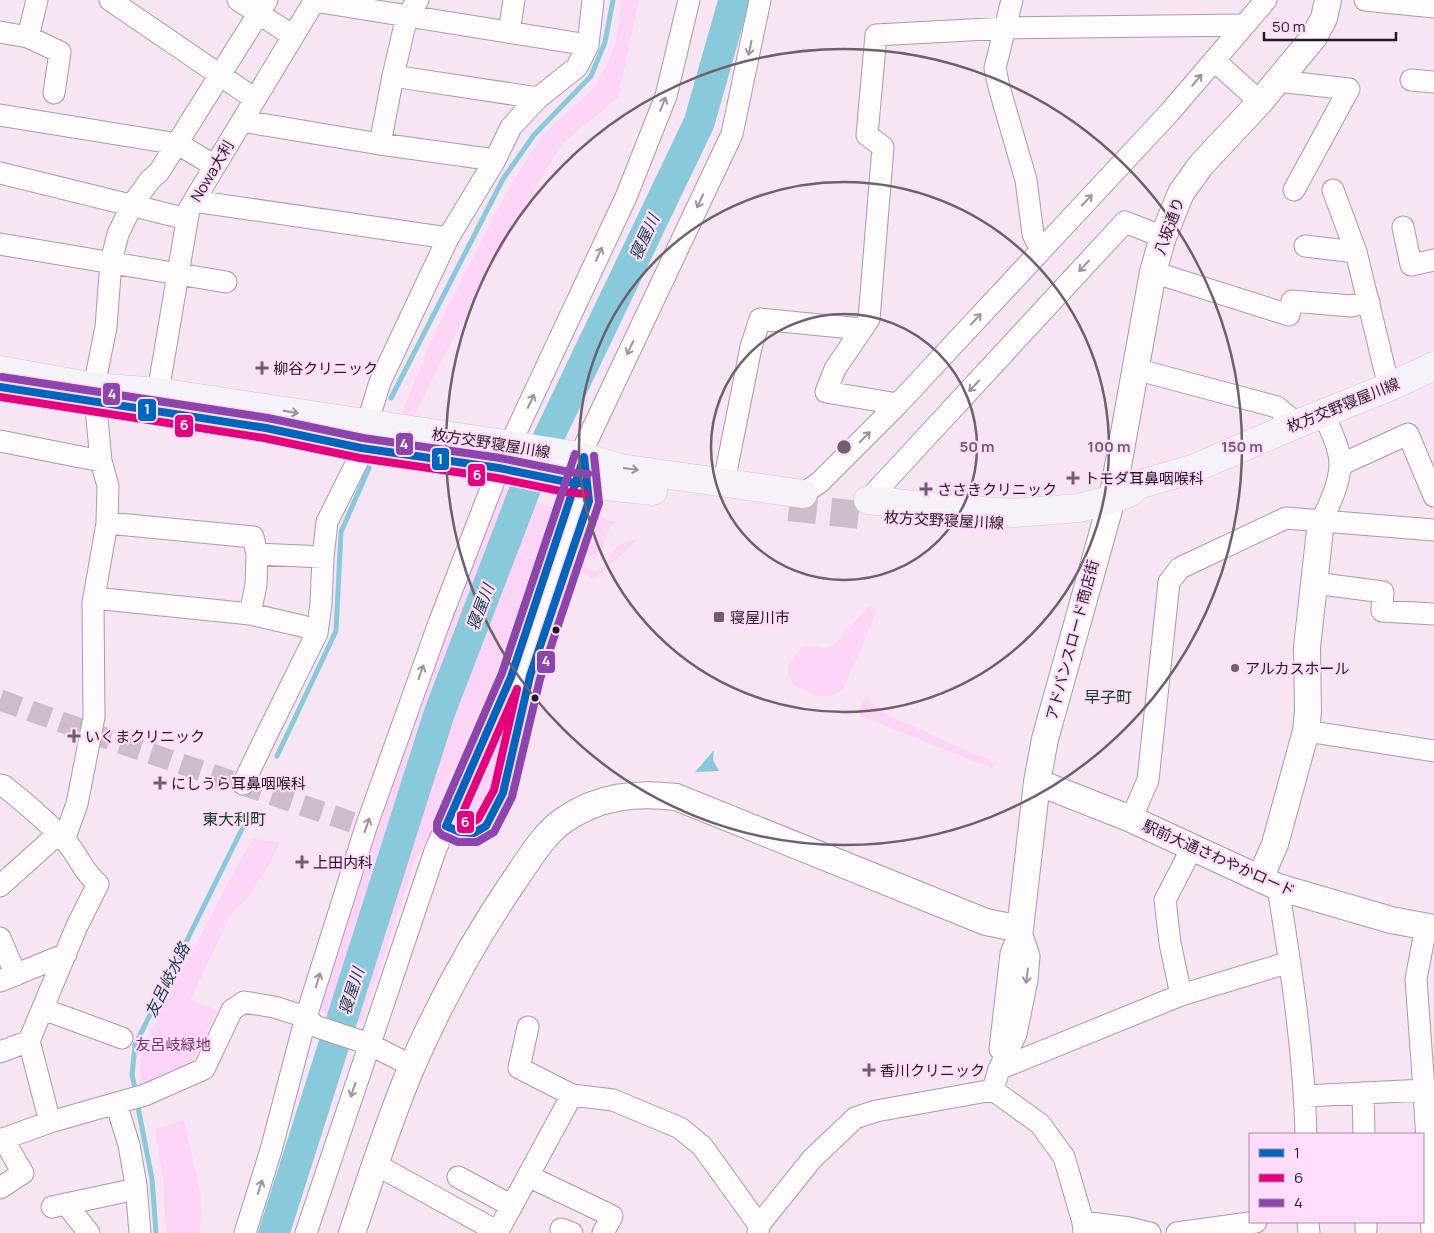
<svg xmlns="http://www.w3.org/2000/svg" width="1434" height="1233" font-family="Manrope,'Noto Sans JP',sans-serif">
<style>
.green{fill:#fbd4f6}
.water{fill:#88cadc}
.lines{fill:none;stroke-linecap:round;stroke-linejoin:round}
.stream{stroke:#88cadc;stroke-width:5}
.river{stroke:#88cadc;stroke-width:31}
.minor-tunnel{stroke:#cdbcca;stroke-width:21;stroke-dasharray:21 11;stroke-linecap:butt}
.primary-tunnel{stroke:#cdbcca;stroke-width:28;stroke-dasharray:28 14;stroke-linecap:butt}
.minor-casing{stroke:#a99ba8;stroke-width:23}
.tertiary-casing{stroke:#a99ba8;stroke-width:28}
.primary-casing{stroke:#d0c7cf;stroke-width:29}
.minor{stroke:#fefbfd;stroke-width:21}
.tertiary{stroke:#fefbfd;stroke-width:26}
.primary{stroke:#f5f3f8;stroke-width:28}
.bus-1-casing{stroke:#ffddfa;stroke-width:11}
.bus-2-casing{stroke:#ffddfa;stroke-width:11}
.bus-3-casing{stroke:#ffddfa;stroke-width:11}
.bus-1{stroke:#0065bd;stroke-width:8}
.bus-2{stroke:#e5007d;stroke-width:8}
.bus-3{stroke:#8e44ad;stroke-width:8}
.oneway{stroke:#9c949b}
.oneway2{stroke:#979099}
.ring{fill:none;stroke:#6e5f6d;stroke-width:2.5}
.poi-dot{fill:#6e5f6d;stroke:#ffddfa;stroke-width:2}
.bus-dot{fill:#251724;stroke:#ffddfa;stroke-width:2}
.labels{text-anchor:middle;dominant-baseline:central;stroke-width:4.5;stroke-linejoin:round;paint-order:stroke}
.street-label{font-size:15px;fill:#251724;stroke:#ffddfa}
.poi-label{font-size:15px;fill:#251724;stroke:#ffddfa;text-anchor:start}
.park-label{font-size:15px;fill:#753070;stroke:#ffddfa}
.water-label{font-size:16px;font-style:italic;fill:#114148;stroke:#ffddfa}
.neighbourhood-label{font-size:16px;fill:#104421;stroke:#ffddfa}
.centre{fill:#6e5f6d;stroke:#ffddfa;stroke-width:2.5}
.ring-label{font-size:15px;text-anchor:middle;font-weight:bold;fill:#6e5f6d;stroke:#ffddfa;stroke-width:4.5;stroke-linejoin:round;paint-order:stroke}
.line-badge{stroke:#ffddfa;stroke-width:2}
.badge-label{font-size:14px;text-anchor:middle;font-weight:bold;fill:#fff}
</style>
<rect width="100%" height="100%" fill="#f7e5f4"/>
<!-- green -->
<path class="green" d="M622,0H639L618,97L561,145L525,206L442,360L415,415H401L435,332L511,184L543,135L595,87L607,65L615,45Z
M499,486L557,510L503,669L468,750L449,777L437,809L432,832L416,858L362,1021C346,1023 327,1019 317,1006L377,815Z
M599,512C604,520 608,521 616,521C602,533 609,549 594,559L587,557L585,551Z
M632,540H637L594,580L586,574L578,571L581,565C607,581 603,560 617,547C621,543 627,542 632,540Z
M870,606L875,609L874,618L843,690C822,703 814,694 793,685C787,673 786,664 796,654C801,649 803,647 809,646C817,645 823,651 832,646C846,636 855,617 870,606Z
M866,697L879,710L892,717L995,763L994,769L861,716L859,712L862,699Z
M501,743L494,786L475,821L470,824L464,822V817L481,773Z
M253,839L280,842C268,867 254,895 232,912L190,1000L217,1010L192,1063L139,1087L142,1049L227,884Z
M184,1120L201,1195L200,1233H166L163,1178L155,1129Z"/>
<!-- water -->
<path class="water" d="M714,750L713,760L719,771L695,772Z"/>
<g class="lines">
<!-- stream -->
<path class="stream" d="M391,398L503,179L534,135L591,76L605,42L613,0
M277,756L336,631L341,532L369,468
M136,1093L132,1075L135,1045L244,825
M137,1102L152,1179L156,1233"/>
<!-- river -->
<path class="river" d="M274,1233L439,714L531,474L699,123L734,0"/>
<!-- minor-tunnel -->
<path class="minor-tunnel" d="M0,700L117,742L366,827"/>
<!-- primary-tunnel -->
<path class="primary-tunnel" d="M789,507L859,515"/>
<!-- minor casing -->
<g class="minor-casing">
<path id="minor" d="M110,0L255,99
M238,0L293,36
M1012,0L995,68L999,87L1026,180L1033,234L1041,250
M1365,0L1434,7
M314,1L588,45
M0,32L28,37L60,52L54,93
M509,32L514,0
M28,37L37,0
M1214,60L1260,102
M393,76L538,98
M1411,80L1434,82
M1278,81L1349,89L1294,190
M0,115L178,144L215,166
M242,121L380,144L495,160
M380,144L393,76L407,16L418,0
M0,173L187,219
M1333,190L1356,252
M194,201L448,238
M1403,227L1411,265L1434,260
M0,244L226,282
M1305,246L1356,252L1389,387
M1153,272L1289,315L1292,301L1351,306L1369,302
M1135,369L1277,407L1297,424
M158,392L189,209L315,0
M898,404L826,392L835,369L869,319L883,147L867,135L876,35L1006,28L1244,25
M0,441L101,461
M1340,465L1408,434L1434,496
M724,482L751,347L760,319L862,329
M803,494L820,482L898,404L1169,113L1266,0
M868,500L1125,222L1163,237
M1321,521C1330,504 1339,485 1340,466C1341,449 1330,430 1324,414
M107,523L253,537L257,554L323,557
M1314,583L1383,592L1382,611L1434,614
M94,598L250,614L302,626L317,633
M250,614L256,585L257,554
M1306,731L1434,751
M243,784L267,734L317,633L321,604L323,557L327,522L359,458L367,424L380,382L448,238L495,160L511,127L538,98L577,67L588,45L593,0
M0,785L4,786C26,804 48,822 68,844C79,857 84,873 98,884L77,926L29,1041L50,1122
M1131,819L1148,780L1169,582L1180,568L1286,518L1434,530
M446,826L460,832L474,833L486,826L503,793L530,676L589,501L584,457L585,445L732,134L760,0
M64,840L77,804L94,717L93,603L107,523L108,486L101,461L94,387L106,327L111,262L118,234L132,205L150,180L159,172L267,0
M0,886L58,834
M1278,887C1291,968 1304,1051 1306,1134
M1426,927L1416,979L1424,1090L1432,1233
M1020,929L1029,956L1027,980L1016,1034L999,1069L993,1090L1040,1124L1064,1157L1083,1222L1084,1233
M0,938L16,975
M0,981L66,954
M1181,995L1170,943L1165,900L1192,848
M43,1009L122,1038
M528,1027L519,1068L572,1095L613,1100L680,1128L702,1146L759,1225
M1000,1049L1011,954L1020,929
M0,1052L29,1041
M999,1069L1181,995L1290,962
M1363,1093L1364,1134
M1305,1096L1424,1090
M116,1103L129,1145L136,1185L140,1233
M0,1140L50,1122L145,1095L204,1069L232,1010L244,1002L274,1007L306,1017L315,1026L369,1044L412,1066
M375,1164L498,1232
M528,1176L612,1216L603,1233
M458,1177L512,1206
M0,1188L23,1173L3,1139
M66,1204L89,1233
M52,1207L136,1189
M1083,1222L1129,1228L1150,1233
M1308,1222L1309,1233
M1366,1222V1229
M561,1229L572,1233
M245,1233L271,1150L306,1017L366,827L439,623L499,468L626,197L666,96L689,0
M306,1233L435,851L511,677L580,469
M497,1233L572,1095
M758,1233L759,1225L812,1159L855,1118L876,1111L993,1090
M1177,1233L1256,1222"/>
</g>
<!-- tertiary casing -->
<g class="tertiary-casing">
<path id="tertiary" d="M1037,782L1131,819L1278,887L1391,920L1434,928
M1260,879L1275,844L1306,731L1308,712L1307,647L1321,521
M352,1233C371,1177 389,1120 412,1066C440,1002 475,938 514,881C529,860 543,834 564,820C599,796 636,792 676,797L986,922L1020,929L1037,782L1045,739L1112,499L1153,272L1163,237L1181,193L1201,165L1260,102L1314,37L1324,18L1328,0"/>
</g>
<!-- primary casing -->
<g class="primary-casing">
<path id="primary" d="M0,370L94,387L158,392L510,445L584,457L620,468L803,494
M224,422L266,428L361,448L499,468L567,482L653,491
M868,500L950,509L1014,513L1079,508L1112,499L1129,493L1138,485L1195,468L1297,424L1389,387L1434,366"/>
</g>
<!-- minor -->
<use href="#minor" class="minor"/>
<!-- tertiary -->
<use href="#tertiary" class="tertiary"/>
<!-- primary -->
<use href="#primary" class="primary"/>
<!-- bus-1 casing -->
<g class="bus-1-casing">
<path id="bus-1" d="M0,387L266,428L361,448L499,468L567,482L587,484
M584,457L589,501L530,676L503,793L486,826L474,833L460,832L446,826L511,677Z"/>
</g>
<!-- bus-2 casing -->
<g class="bus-2-casing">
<path id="bus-2" d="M0,397L264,438L360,458L497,478L565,492L586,494
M517,689L494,790L478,819L472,823L459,821Z"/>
</g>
<!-- bus-3 casing -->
<g class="bus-3-casing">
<path id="bus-3" d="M2,377L268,418L363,438L500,458L569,472L588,474
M575,454L502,673L437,823V830L442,835L458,842H477L494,832L512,797L540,679L599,503L594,456"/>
</g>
<!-- bus-1 -->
<use href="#bus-1" class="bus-1"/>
<!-- bus-2 -->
<use href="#bus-2" class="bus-2"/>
<!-- bus-3 -->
<use href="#bus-3" class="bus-3"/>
</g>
<!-- one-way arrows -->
<defs><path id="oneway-shaft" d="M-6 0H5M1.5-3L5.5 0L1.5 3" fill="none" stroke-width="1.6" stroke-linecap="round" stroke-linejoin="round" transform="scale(1.25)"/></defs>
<g class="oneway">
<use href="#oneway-shaft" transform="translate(750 48) rotate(102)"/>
<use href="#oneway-shaft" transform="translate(1197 80) rotate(-50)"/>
<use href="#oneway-shaft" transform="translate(663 104) rotate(-68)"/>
<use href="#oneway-shaft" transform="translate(1087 200) rotate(-47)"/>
<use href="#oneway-shaft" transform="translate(700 201) rotate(115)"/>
<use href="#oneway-shaft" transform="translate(599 254) rotate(-65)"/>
<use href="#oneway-shaft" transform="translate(1084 266) rotate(133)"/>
<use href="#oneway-shaft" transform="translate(976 319) rotate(-47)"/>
<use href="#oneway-shaft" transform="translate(630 348) rotate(115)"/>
<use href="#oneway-shaft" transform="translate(974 386) rotate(133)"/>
<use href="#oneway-shaft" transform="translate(531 401) rotate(-65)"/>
<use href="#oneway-shaft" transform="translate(865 437) rotate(-45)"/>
<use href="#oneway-shaft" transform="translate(421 672) rotate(-70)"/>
<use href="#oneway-shaft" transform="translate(367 825) rotate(-71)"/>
<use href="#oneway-shaft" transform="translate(1027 976) rotate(97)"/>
<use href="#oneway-shaft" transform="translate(318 980) rotate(-73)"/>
<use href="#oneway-shaft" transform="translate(353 1090) rotate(109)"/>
<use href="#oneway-shaft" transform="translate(260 1187) rotate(-72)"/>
</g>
<g class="oneway2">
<use href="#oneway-shaft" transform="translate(291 412) rotate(9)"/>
<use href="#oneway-shaft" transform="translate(631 469) rotate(8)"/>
</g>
<!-- distance rings -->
<g class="ring">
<circle cx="844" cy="447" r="133"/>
<circle cx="844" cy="447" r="265"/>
<circle cx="844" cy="447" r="398"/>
</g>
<!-- markers -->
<g class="poi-dot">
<path d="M259.5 360.5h5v5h5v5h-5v5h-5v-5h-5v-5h5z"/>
<path d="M1070.5 470.5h5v5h5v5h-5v5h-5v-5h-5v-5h5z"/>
<path d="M923.5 481.5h5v5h5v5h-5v5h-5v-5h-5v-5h5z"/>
<rect x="713" y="611" width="12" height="12" rx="2.5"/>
<circle cx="1235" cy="668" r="5"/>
<path d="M71.5 728.5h5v5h5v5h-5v5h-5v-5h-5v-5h5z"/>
<path d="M157.5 775.5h5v5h5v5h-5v5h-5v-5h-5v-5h5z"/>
<path d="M299.5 854.5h5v5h5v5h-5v5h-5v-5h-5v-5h5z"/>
<path d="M866.5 1062.5h5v5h5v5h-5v5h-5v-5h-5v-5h5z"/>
</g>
<g class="bus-dot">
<circle cx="556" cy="630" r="4.5"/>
<circle cx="535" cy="698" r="4.5"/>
</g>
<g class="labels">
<!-- street labels -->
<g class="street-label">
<text transform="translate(212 171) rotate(-59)">Nowa大利</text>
<text transform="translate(1169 226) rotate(-70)">八坂通り</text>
<text transform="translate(1343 405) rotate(-22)">枚方交野寝屋川線</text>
<text transform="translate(491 443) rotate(9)">枚方交野寝屋川線</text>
<text transform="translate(944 520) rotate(3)">枚方交野寝屋川線</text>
<text transform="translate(1072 640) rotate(-75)">アドバンスロード商店街</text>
<text transform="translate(1219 858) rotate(24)">駅前大通さわやかロード</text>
</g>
<!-- poi labels -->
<g class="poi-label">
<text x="273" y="368">柳谷クリニック</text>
<text x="1084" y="478">トモダ耳鼻咽喉科</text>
<text x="937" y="489">ささきクリニック</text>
<text x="730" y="617">寝屋川市</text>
<text x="1245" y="668">アルカスホール</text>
<text x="85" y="736">いくまクリニック</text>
<text x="171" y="783">にしうら耳鼻咽喉科</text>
<text x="313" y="862">上田内科</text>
<text x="880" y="1070">香川クリニック</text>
</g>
<!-- park labels -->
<g class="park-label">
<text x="173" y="1044">友呂岐緑地</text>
</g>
<!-- water labels -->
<g class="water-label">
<text transform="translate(644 237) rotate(-65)">寝屋川</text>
<text transform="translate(480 607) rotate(-69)">寝屋川</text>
<text transform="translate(167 980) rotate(-64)">友呂岐水路</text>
<text transform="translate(351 991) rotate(-72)">寝屋川</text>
</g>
<!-- neighbourhood labels -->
<g class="neighbourhood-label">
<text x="1108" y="697">早子町</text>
<text x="234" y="819">東大利町</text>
</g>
</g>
<circle cx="844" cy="447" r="8" class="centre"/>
<g class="ring-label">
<text x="977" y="452">50 m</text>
<text x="1109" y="452">100 m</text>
<text x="1242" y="452">150 m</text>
</g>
<g class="line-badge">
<rect x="102" y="382" width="19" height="24" rx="5" fill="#8e44ad"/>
<rect x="137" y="398" width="20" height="24" rx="5" fill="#0065bd"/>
<rect x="174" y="414" width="20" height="24" rx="5" fill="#e5007d"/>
<rect x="395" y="432" width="19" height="24" rx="5" fill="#8e44ad"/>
<rect x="431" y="447" width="19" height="24" rx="5" fill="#0065bd"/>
<rect x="467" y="463" width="19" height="24" rx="5" fill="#e5007d"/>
<rect x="536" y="650" width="20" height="24" rx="5" fill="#8e44ad"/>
<rect x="456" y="810" width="19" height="24" rx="5" fill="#e5007d"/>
</g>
<g class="badge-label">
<text x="112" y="399">4</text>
<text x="147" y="414">1</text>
<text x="184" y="430">6</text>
<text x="404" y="449">4</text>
<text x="440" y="464">1</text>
<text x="477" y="480">6</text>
<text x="546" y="666">4</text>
<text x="465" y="827">6</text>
</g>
<!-- legend -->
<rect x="1249" y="1133" width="175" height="90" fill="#ffddfa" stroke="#a88ea4"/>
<rect x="1259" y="1149" width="25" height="8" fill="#0065bd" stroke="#a88ea4"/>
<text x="1294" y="1158" font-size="15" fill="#251724">1</text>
<rect x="1259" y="1174" width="25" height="8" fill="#e5007d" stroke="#a88ea4"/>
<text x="1294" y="1183" font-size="15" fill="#251724">6</text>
<rect x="1259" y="1199" width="25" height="8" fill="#8e44ad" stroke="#a88ea4"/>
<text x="1294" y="1208" font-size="15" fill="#251724">4</text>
<!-- scale -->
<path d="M1264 32v8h132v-8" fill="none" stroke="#251724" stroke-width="2.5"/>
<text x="1272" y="32" font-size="15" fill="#251724" stroke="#ffddfa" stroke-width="4" paint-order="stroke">50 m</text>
</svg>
